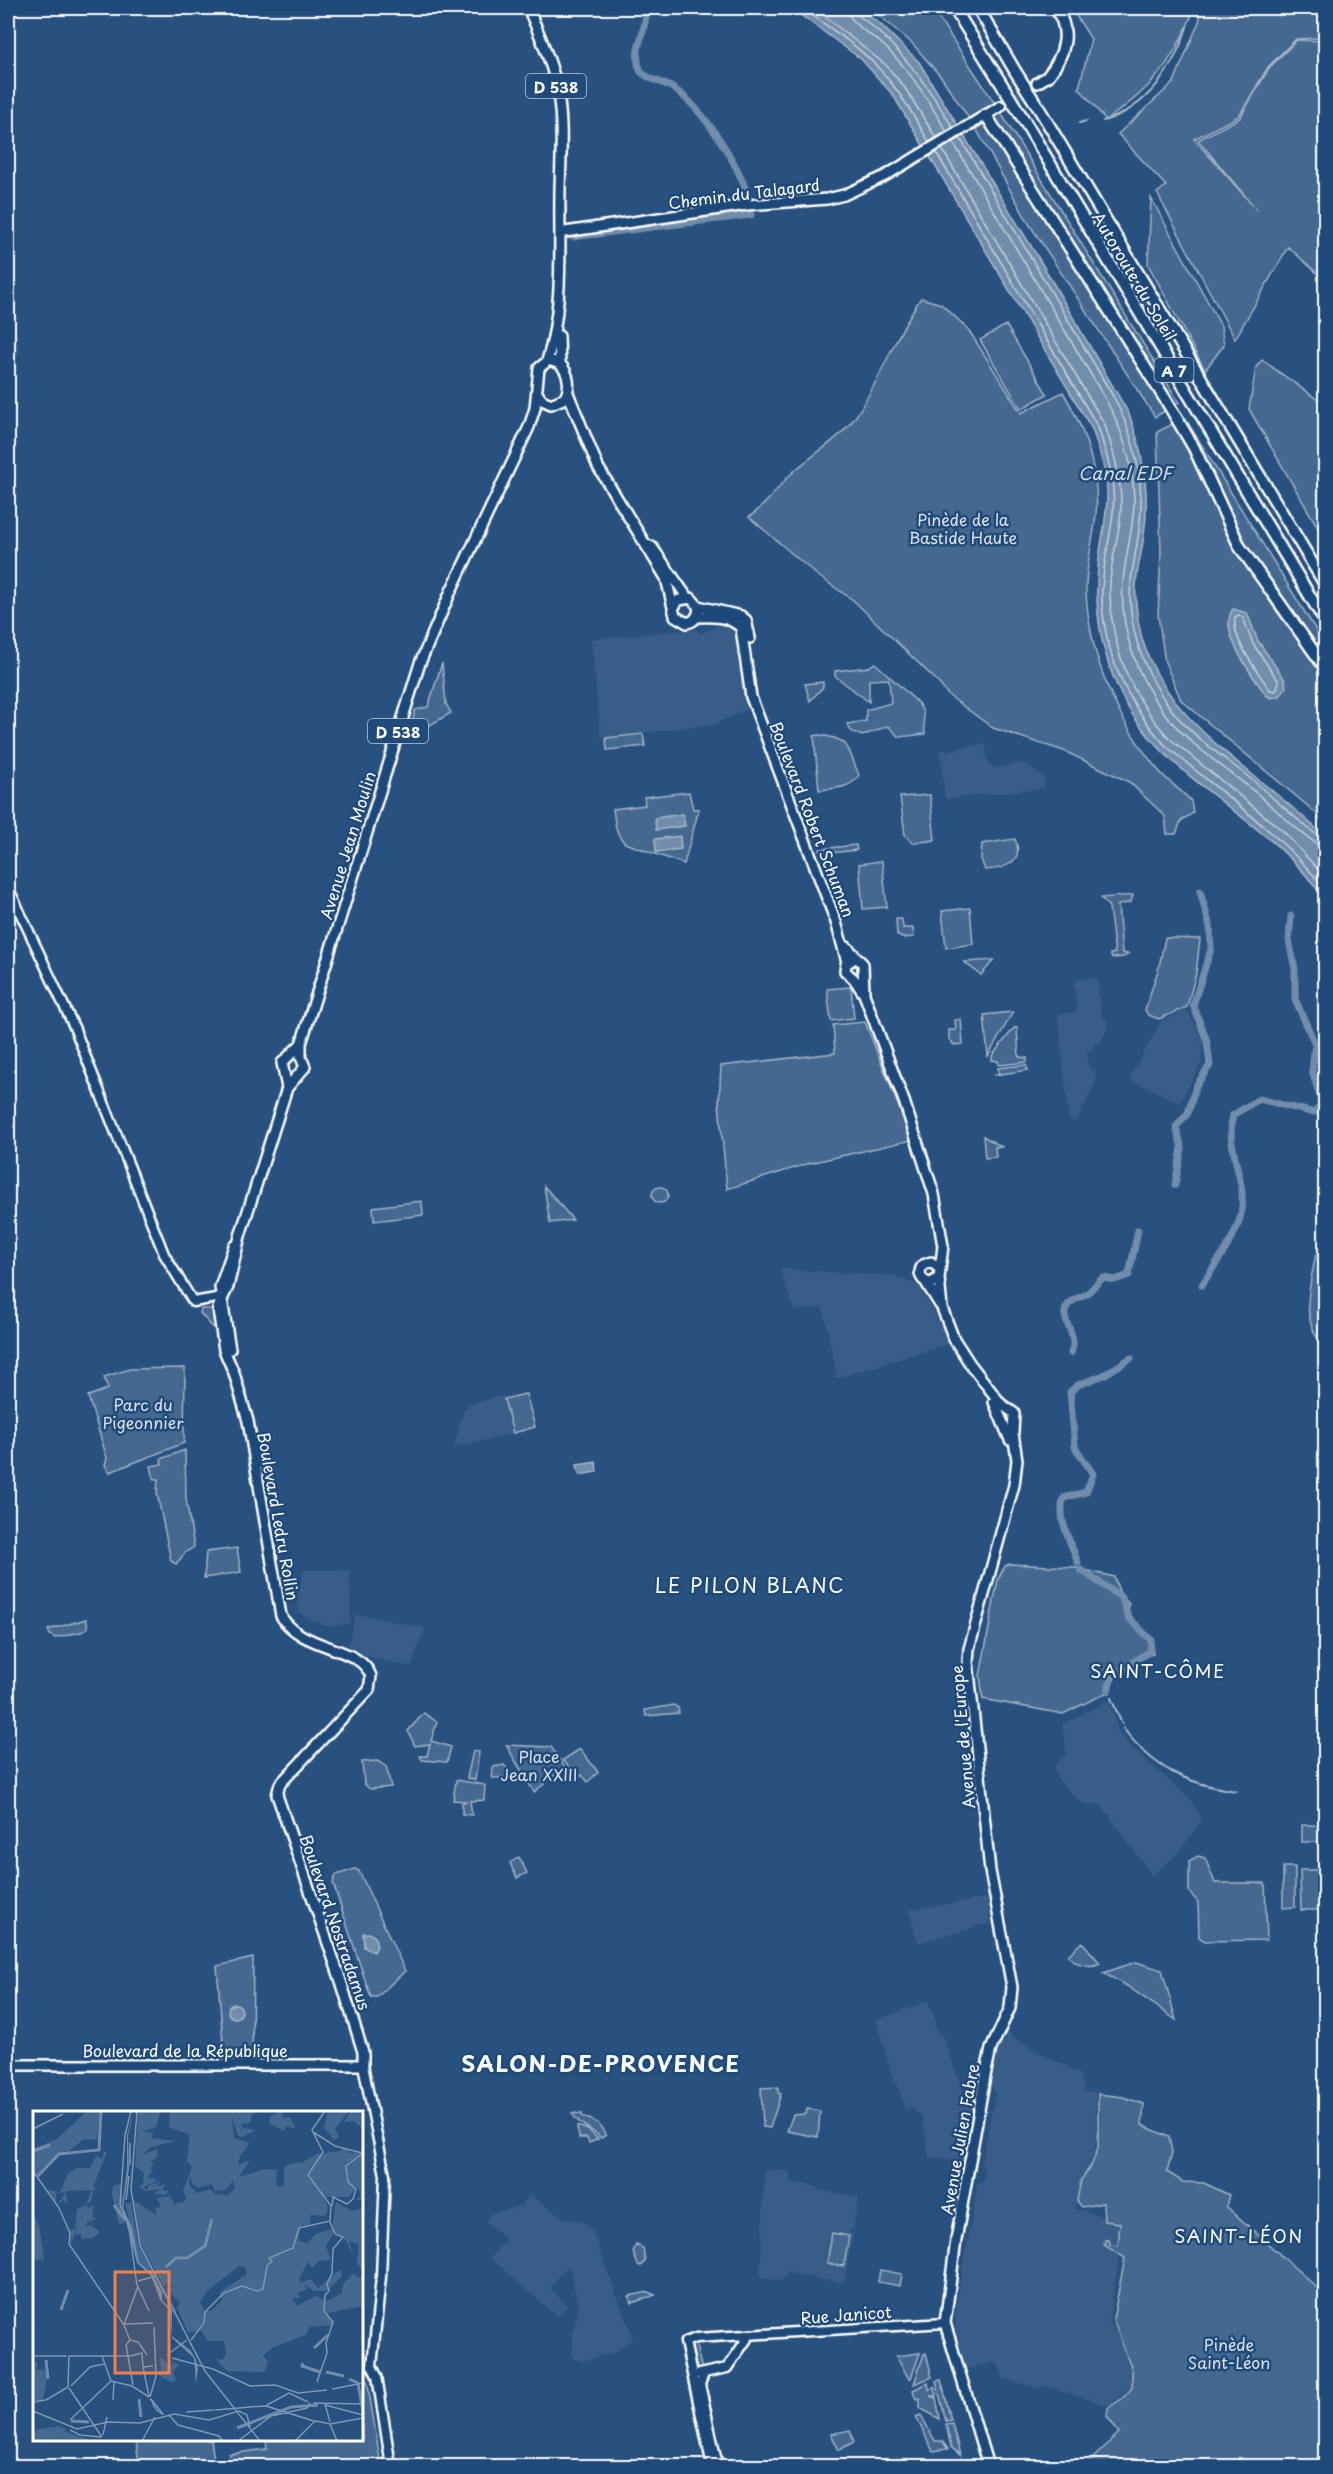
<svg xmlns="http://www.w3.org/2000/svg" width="1333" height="2474" font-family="'Playpen Sans',sans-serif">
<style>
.built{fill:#375d88}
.green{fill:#446890;stroke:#a2b4c8;stroke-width:1.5}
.water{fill:#718dab;stroke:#aabbcd;stroke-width:1.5}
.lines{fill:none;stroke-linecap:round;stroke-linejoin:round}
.shore{stroke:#c6d1dd;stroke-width:1.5}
.stream{stroke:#aabbcd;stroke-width:2}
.canal{stroke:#718dab;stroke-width:7}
.primary-tunnel{stroke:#486b92;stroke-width:9;stroke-dasharray:9 4.5;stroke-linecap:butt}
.secondary-casing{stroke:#fff;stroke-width:13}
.primary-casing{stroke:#fff;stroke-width:14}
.highway-casing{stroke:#fff;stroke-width:15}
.secondary{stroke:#1f4a7a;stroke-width:8}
.primary{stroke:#1f4a7a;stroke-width:9}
.highway{stroke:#1f4a7a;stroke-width:10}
.highway-bridge-casing{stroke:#fff;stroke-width:15;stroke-linecap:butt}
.highway-bridge{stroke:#1f4a7a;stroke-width:10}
.labels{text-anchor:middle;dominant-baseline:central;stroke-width:5;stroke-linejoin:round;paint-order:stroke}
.shield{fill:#1f4a7a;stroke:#bcc9d7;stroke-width:1.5}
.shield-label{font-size:15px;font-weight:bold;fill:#fff}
.street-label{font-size:16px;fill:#fff;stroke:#1f4a7a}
.park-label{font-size:16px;fill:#dae1e9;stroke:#1f4a7a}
.water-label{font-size:18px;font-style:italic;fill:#d4dde6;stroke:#1f4a7a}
.neighbourhood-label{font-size:18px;letter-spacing:1.5px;fill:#fff;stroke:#1f4a7a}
.quarter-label{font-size:20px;letter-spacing:1.5px;fill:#fff;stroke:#1f4a7a}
.district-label{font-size:22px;font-weight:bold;letter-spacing:1.5px;fill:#fff;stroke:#1f4a7a}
.inset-river{fill:none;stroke:#718dab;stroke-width:3}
.inset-road{fill:none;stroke:#7e97b2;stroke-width:1.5}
.view{fill:#ee8249;fill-opacity:0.15;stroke:#ee8249;stroke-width:3}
.inset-edge{fill:none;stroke:#fff;stroke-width:3}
</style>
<rect width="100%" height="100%" fill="#28517f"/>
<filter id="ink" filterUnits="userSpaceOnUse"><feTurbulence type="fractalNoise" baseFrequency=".0167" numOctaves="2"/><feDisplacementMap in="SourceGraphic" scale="12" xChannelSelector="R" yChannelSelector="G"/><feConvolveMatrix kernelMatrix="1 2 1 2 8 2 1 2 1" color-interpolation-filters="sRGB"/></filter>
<g filter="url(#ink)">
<!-- built -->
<path class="built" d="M13,294L19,354L8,355V295Z
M724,623L739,632L743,650L746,710L715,724L601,738L591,639L696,629L700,634Z
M986,744L987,760L993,768L1023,763L1044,776L1045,788L945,799L940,751Z
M1097,977L1102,1019H1107L1108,1027L1101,1043L1094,1044V1049L1087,1051L1089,1068L1096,1071V1082L1077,1122L1069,1120L1058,1014L1077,1012L1074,980Z
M1187,1009L1203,1041L1202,1062L1180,1103L1129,1079L1161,1021Z
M780,1269L895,1276L919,1286L951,1343L837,1378L823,1307L794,1311Z
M503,1395L512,1434L454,1447L463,1412L468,1405Z
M304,1570H350L351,1623L330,1627L305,1617L299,1611L297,1599Z
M355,1614L425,1628L411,1667L376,1659L348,1649Z
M1109,1700L1119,1733L1131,1748L1189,1797L1202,1819L1178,1854L1152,1876L1100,1804L1084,1805L1058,1780L1054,1765L1067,1754L1062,1725Z
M987,1898L990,1923L918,1943L909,1910Z
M928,2001L936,2021L934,2027L943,2037L971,2112L962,2163L929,2156L922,2115L915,2113L913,2108L905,2110L897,2083L894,2084L876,2020Z
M1009,2031L1013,2038L1080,2074L1085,2092H1096V2145L1092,2159L1080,2180L1075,2209L1121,2221L1119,2258L1109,2321L1121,2339L1131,2370V2387L1109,2406L1046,2386L1038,2388L1003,2379L999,2365L994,2362L967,2369L956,2332L955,2311L978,2182L983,2183L985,2168L981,2166L995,2094L991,2085L998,2050Z
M765,2170L790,2171L792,2183L816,2186L819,2190L859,2197L853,2230H850L849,2233L853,2234L844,2281L841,2283L788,2273L781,2281L760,2277Z
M529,2195L566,2219L585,2222L593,2233L633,2338L616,2352L584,2361L572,2359L573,2331L579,2307L569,2267L558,2276L551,2289L567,2306L558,2317L490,2258L506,2240L485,2221L491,2214L522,2205Z"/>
<!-- green -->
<path class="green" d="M870,8H932L996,105L970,120L942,78L912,43Z
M1071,8H1183L1191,17C1171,66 1149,91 1106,120L1079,88L1091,39Z
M1197,8H1320L1325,11V32L1321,38L1296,39L1268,67L1239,116L1194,139L1257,210L1198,140L1240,118L1269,68L1297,40L1322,41L1325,35V280L1288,247L1235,339L1157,193L1166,186L1118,134L1174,82L1200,19Z
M999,110L1179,402L1155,417L1028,222L974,125Z
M1151,198L1221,326L1224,345L1205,370L1148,264Z
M921,298L941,304L968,329L1021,413L1063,392C1084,427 1100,472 1096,514C1094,539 1085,565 1086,591C1089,656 1116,719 1158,770C1167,781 1181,790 1191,801L1193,813L1181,821L1176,834H1167L1165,816L1129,782L1064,751L993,728L948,695L937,681L853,600L817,575L749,517C766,506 776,489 791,474C812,454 839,441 856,416C881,379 895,335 921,298Z
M1006,325L1047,394L1021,409L980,340Z
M1262,360L1325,405V540L1249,409L1256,367Z
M1185,418L1325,645V749L1318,752L1325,759V826L1315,812L1181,700L1165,662L1158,615L1161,553L1157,432Z
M442,663L446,704L451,713L409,737L415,710L428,707Z
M875,663L918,703L923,712L925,734L899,737L888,726L862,736L851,731L847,724L866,721V710L891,703L889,679L869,680V702L835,676V671L869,667Z
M823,682V687L810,701L805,684Z
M643,734L645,746L607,750L606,738Z
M820,735C852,740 846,746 859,775C851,789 834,788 819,790L814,736Z
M689,792L693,809H699L684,864L625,843C615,834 615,822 613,809L645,805L644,797Z
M930,795L935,840L913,843L905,835L900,797Z
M1015,839C1025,862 1005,869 985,870L981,859L982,844Z
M856,845L857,850L821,854L820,849Z
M882,861L887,907L863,909L859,864Z
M1133,895L1131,902L1118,905L1122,953L1128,954L1124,957L1112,958L1110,954L1115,953L1109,907L1101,898Z
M970,908L973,944L946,948L942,911Z
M896,919H902L903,928H913L914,937L902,938L897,935Z
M1165,938L1200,939L1196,973L1187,1007L1159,1019L1148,1015L1145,1010L1159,967Z
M994,960L981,975L964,962Z
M851,987L854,1018L831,1021L827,989Z
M1013,1012L988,1056L984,1015Z
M961,1019L963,1044L954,1045L949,1039V1030H956L955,1020Z
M865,1022L912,1140L810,1163L727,1189L719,1103L721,1066L835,1053L833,1025Z
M1014,1028H1017L1019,1057L1027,1058V1062L999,1065L998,1061L992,1060V1056Z
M1026,1065L1028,1070L994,1075L999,1073L998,1068Z
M983,1136L1002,1147H995L996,1157L985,1158Z
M544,1186L573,1220L550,1223Z
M652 1195a8 8 0 1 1 16 0a8 8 0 1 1-16 0Z
M422,1201L423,1215L374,1221L373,1207Z
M1322,1253C1327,1285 1324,1310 1320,1342C1300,1315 1310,1285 1316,1254Z
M201,1309H215L217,1332L200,1313Z
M185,1368L184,1443L110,1472L105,1465L107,1458L88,1396L108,1389L104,1377L130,1369Z
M526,1394L535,1427L513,1433L504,1399Z
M185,1450L186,1499L194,1547L185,1553L176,1564L171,1561L157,1493L158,1479H154L151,1466L162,1464L161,1459Z
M237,1548L241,1572L204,1578L206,1552Z
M1009,1564L1072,1567L1114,1577L1120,1594L1129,1604L1128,1612L1150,1640L1153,1654C1137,1658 1111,1674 1110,1691L1063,1714L983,1699L980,1676L998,1579L1005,1566Z
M86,1619L88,1627L84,1631L55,1638L50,1635L48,1630Z
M674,1705L678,1708L679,1713L646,1716L645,1710Z
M424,1713L437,1722L431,1741L451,1747L447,1762L422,1760L420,1756H427L430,1744L415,1746L408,1731Z
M506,1745L551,1747L565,1767L534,1792Z
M580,1749L598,1772L588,1782L582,1775L579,1778L563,1760Z
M473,1751L479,1752L475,1780L467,1778Z
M377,1761L386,1766L391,1787L370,1789L364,1784L362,1762Z
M504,1765L513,1777L492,1778L493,1767Z
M456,1780L485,1785L484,1800L470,1801L472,1815L462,1814V1803L466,1801L453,1800Z
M1302,1825H1325V1842H1302Z
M1198,1856L1205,1858L1215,1883H1265L1267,1940L1205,1941L1199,1937L1198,1902L1189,1892V1861Z
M519,1857L527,1873L517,1878L510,1863Z
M1283,1867H1295V1907L1283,1908Z
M355,1869L359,1871L405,1971L377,1997H371L369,1992L333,1883L336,1875Z
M1300,1870H1325V1910H1301Z
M1082,1942L1100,1963C1090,1968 1076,1965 1068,1955Z
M253,1958L252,2055H224L217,1966Z
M1136,1962L1162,1970L1176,2020L1127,1986L1103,1973Z
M778,2087V2093L781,2094L770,2128L763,2127L761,2088Z
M1098,2094L1123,2097L1144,2104L1142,2125L1169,2137L1172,2152L1167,2172L1183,2182L1204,2183L1229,2195L1226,2206L1325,2295V2466H1085L1119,2433L1107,2416L1108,2408L1123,2398L1132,2388V2370L1113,2319L1125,2258L1104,2245L1105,2240H1109L1110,2245L1118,2246L1120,2223L1104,2221L1103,2203L1082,2207L1077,2201L1081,2180L1092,2164L1098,2148Z
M807,2109L820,2111L818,2137L787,2131L793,2115L806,2114Z
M572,2113L582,2114V2116L598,2123L606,2135L601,2138C591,2128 578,2125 572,2113Z
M577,2126L588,2130L598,2139L589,2143L587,2138H579Z
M832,2233L849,2236L844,2266L827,2264Z
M636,2245L643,2248L645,2261L641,2266L638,2265L633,2252Z
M880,2270L902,2274L900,2286L878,2282Z
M648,2292L655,2295L632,2303L629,2296Z
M695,2342L702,2370L694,2367L690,2346Z
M920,2353L911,2378L909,2379L896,2356Z
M926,2353L932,2377L914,2384L924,2354Z
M362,2373H366L381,2466H230L229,2454L267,2449L266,2440H362Z
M941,2380L951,2420L946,2421L936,2381Z
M928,2383L929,2390L934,2387L936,2396H930L936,2398L940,2419L920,2408V2398L916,2399L913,2390Z
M921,2415L935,2441H942L948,2449L933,2451L916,2417Z
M952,2423L960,2455L951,2447L946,2424Z
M850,2430L854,2442L839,2450L831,2434Z
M136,2440H211L215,2466H139Z"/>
<!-- water -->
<path class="water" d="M791,8H858L880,24L919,62L1042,264L1129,414C1144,454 1150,493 1144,535C1142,552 1137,568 1136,585C1130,708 1250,762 1325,837V901C1272,816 1159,782 1118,688C1101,650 1094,609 1098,568C1100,542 1108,517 1107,491C1106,470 1099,449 1092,429L893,95L861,59Z
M1233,609L1247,613L1258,641L1285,680L1286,687L1280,696L1271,698L1266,695C1253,676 1217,631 1233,609Z
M683,814L685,826L656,830L655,818Z
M680,836L681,849L656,852L655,839Z
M596,1462L597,1472L579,1475L577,1465Z
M363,1933H369L375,1937L377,1946L374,1952L364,1947Z
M228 2011a7 7 0 1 1 14 0a7 7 0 1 1-14 0Z"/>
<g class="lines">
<!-- shore -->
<path class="shore" d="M802,8C829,28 860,46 882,72C901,93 915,118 929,142
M814,8L887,66L905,88L936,138
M848,8C848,24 871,34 882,44C910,69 928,100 947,132
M855,8L857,14C901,48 925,81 953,128
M960,138L1113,396C1131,429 1140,463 1141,500C1142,528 1134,554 1131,581C1126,626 1144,673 1171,709C1193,738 1228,760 1256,783C1267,792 1318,840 1326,840
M953,142L1106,400C1124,432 1133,464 1134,500C1134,528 1125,555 1123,582C1119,628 1137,678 1165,714C1189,744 1225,768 1255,792C1268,802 1314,847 1326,848
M942,149L1105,425C1114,453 1122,481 1121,510C1119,540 1108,568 1110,597C1112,651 1133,699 1169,738L1283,831L1326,878
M936,152L1098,427C1107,455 1116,483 1113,513C1110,540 1102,567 1102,594C1102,650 1127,703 1164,744C1219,792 1280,832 1326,890
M1239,615L1243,618L1253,644L1279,682L1276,691L1270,690C1258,672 1231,639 1235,617Z"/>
<!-- stream -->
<path class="stream" d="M1103,121C1147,109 1174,68 1187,27
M1079,123L1087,121
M1111,1698L1122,1724
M1123,1728C1154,1769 1187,1784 1236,1791"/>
<!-- canal -->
<path class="canal" d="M646,8C648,33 630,48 641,72C651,81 664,82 674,89C702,107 743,169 748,200
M8,21H9
M572,237L751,215
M1175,1185L1182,1148L1176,1127L1188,1113L1196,1086L1210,1065L1207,1041L1193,1005L1211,949L1210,927L1200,891
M1202,1285C1216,1262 1240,1234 1242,1207C1245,1177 1225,1144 1233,1115L1259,1099L1311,1112H1316L1322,1103L1312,1071L1315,1044L1295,999V969L1289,940L1291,916
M1071,1353C1079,1334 1060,1320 1066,1308C1070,1300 1079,1298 1086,1294C1092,1290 1097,1282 1103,1278L1115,1280L1129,1275L1138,1230
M1078,1563C1072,1545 1056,1517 1064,1498L1086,1492L1093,1474L1075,1447L1070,1392L1078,1385L1104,1375L1131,1358
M1081,1570L1122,1598L1128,1617L1151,1640L1150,1651L1111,1677L1108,1691"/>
<!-- primary-tunnel -->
<path class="primary-tunnel" d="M1001,106L1032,87"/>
<!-- secondary casing -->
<g class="secondary-casing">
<path id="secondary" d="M8,887L74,1027L164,1254L193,1302L222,1297
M363,2065L385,2175L381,2277L372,2366L377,2376L391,2466
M699,2374L727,2368L749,2336
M704,2374L700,2384L718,2466
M712,2466L685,2342L696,2338L945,2323"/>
</g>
<!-- primary casing -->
<g class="primary-casing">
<path id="primary" d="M528,8C538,31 549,55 555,80C564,115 561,153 560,189C559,246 564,307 547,361
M1037,83L1048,76
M565,232L747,205L827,199L844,195L885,176L1001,106
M559,336L560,364
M568,393L598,467L666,578L675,616L687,623C696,621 700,614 698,606L691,598L679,600L674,607
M647,545L652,547L687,597
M698,606L741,616L746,620L750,638
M696,617C712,616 730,616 741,628L751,697L836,922L847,962
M847,947L863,964L864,992
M852,960L846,964L845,971L854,979
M854,979L864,994L904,1101L934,1194L943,1246L939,1278L942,1308L954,1339L974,1370
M287,1088L282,1063L301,1044
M939,1278L931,1283C921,1282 917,1273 923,1265L931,1262L940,1269
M925,1281L940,1305
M230,1349L220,1287L234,1246
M971,1365L1001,1404L1014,1413L1013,1433L1017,1460L1014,1485L969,1649L968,1662L990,1871L1012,1987L1010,2008L991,2049L985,2076L956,2240L945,2323L988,2466
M994,1402L1010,1440
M8,2065H363V2052L341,1981L277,1795L280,1784L369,1690L371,1676C360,1645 302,1651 281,1616L248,1421L234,1373L224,1350L218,1308L228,1287L240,1236L287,1088L305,1067L301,1057V1044L420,663L451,591L529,427L535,408L539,368L549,360L560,364C569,373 571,387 565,398L551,404L542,400L537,393"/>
</g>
<!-- highway casing -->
<g class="highway-casing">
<path id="highway" d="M954,8L999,80
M978,8L1015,71
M1048,76C1065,55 1072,30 1055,8
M1038,107L1326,586
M986,115L1167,402L1194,448L1240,547L1326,669
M1022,117L1326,623"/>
</g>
<!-- secondary -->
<use href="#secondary" class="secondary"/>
<!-- primary -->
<use href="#primary" class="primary"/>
<!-- highway -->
<use href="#highway" class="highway"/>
<!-- highway-bridge casing -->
<g class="highway-bridge-casing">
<path id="highway-bridge" d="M1015,71L1038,107
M999,80L1022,117"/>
</g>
<!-- highway-bridge -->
<use href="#highway-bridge" class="highway-bridge"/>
</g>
</g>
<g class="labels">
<!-- shield labels -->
<g class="shield">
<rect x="526" y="74" width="60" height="24" rx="4.5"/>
<rect x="1154.5" y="358" width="39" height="24" rx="4.5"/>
<rect x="368" y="719" width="60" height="24" rx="4.5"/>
</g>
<g class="shield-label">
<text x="556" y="86">D 538</text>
<text x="1174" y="370">A 7</text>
<text x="398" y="731">D 538</text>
</g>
<!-- street labels -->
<g class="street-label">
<text transform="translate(744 193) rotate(-7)">Chemin du Talagard</text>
<text transform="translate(1135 276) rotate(59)">Autoroute du Soleil</text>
<text transform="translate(813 819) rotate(69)">Boulevard Robert Schuman</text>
<text transform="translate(347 845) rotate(-73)">Avenue Jean Moulin</text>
<text transform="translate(279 1516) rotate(80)">Boulevard Ledru Rollin</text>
<text transform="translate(962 1737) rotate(-95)">Avenue de l'Europe</text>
<text transform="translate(336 1922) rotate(71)">Boulevard Nostradamus</text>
<text x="185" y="2050">Boulevard de la République</text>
<text transform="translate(959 2139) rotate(-80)">Avenue Julien Fabre</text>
<text transform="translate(846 2314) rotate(-4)">Rue Janicot</text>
</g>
<!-- park labels -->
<g class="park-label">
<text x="963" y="519">Pinède de la<tspan x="963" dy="18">Bastide Haute</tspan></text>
<text x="143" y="1404">Parc du<tspan x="143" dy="18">Pigeonnier</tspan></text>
<text x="539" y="1756">Place<tspan x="539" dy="18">Jean XXIII</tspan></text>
<text x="1229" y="2344">Pinède<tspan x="1229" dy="18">Saint-Léon</tspan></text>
</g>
<!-- water labels -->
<g class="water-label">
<text x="1125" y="472">Canal EDF</text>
</g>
<!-- neighbourhood labels -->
<g class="neighbourhood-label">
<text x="1158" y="1670">SAINT-CÔME</text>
<text x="1239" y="2235">SAINT-LÉON</text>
</g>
<!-- quarter labels -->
<g class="quarter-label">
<text x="750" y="1585">LE PILON BLANC</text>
</g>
<!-- district labels -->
<g class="district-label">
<text x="601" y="2062">SALON-DE-PROVENCE</text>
</g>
</g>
<!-- overview -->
<g transform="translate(33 2111)">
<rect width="330" height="330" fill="#28517f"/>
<path d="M54,0H67L64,28L50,29L36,40L27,41L0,68V38L24,28ZM105,0H128L123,16L111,20L120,22L119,27L143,30L118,36L110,43L125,38L124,46L117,51H121L117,58L120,60L114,67H122L121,71L123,69H127L110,76L115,79V75L127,71L122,76L133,73L129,79L136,80L133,84L121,83L127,78L112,80L106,75L110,73L111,62L102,55ZM137,0H227L219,3L217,12L208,13L209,17L223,19L209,26L205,25L199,6L201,27L217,32L207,45L205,54L217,49L206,66L233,58L244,59L243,73L247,76L251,74V57L256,53L270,51L284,43L308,40L310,36L317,39L315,42L329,40L330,89H324L328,85L324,75L316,86H290L295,96L293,105L277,104L278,113L268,115L265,130L274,132L283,123L299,118L303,91L318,100L330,97V158L324,153L326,133L316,130L320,145L313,129L301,121L293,135L298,149L286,150L279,157L275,151L266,168L267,172L278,168L285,177L302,162L308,159L309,165L294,180H281L271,173L274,178L264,182L267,187H259L264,195L282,185L294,190L309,182L310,173L320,163L330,168V195L294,202L301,214L277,216L273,224L239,237L230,245L235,251L231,261L194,260L183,248L189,249L193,244L191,230H175L168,219L155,222L144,197L147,192L133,177L140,176L134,171L131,176L106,129L101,90L124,104L122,97L128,96L124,87L137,85L141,93L151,91L153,86L150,80L159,56L154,50L157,24L136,16ZM157,63L159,73L166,77L179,73L182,80L192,79L200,70L202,78L194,84L183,83L177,78L164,82L156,74ZM206,155L212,156L214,163L187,181L189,189L178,200L171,199L167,191L175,179ZM249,0L250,7L257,6L263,18L253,15L251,20L236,12L238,5ZM295,0H316L302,18L306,26L301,29L291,17ZM317,1H329L330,18L321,10L311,11ZM71,41H74L60,76L68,79L61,78L58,90L53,94L55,97L61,94L59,106L65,107L58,110L62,113L55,110L53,115L58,114L67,121L60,127L48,128V122L42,125L49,103L38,134L37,119L42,118L44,98L53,94L59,79L33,80L34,93L30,89L24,94L33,81L23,82V92L14,79L27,81L35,63L43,57H57L63,45L69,48ZM88,73L93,111L86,114L79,83L80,75ZM92,92H98L105,132L143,199L141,204L121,166L106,151ZM0,104L6,114L11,148L0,150ZM127,246L138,256L139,251L146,254L140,260L143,270L138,271L124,263L128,258ZM0,250L5,252L3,258L15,260L10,290L0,289ZM26,315L33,318L29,323L32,320L59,330H0V319Z" fill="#446890" fill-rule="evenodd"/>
<path d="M101,0L95,24L96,58L90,97L99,116L106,151L120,164L129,181V189L139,199V225L157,239L163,248L165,258L163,272L161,247L139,227L137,200L127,189L118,165L104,152L89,96L94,58V24Z" fill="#718dab"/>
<path class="inset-river" d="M0,40L17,34M5,65L26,43L66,39L68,0M81,94L92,109M133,156L143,147H154L172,135L179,108M28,199L35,179M281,237L295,224M13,249L15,268M270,252L269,255L287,261M293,261L311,265M316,268L325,272L330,301M106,288L108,306M38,310L56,311M204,317L258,296L285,294"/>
<path class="inset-road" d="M98,0L92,24L87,94L96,116L104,175M104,0L98,78L107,134L172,260L227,330M0,18L30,3M280,21L302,35L329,42M97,32V54M0,60L26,97L37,122M93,89L96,65M299,95L300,86L314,93L320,88L323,78L315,71L313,55L330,42M37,121L36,133L91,214M105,170L123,165M105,176L116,200M92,213L120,212M97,229L105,231L114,244M158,229L171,212L172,201L191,182L209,175L224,180L230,178L234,155L239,150L236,147L260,137L266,117L297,110L298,95L275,64L290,41L279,19L292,0M294,242L293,232L300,211L291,200L292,184L296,180L294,173L299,162L300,138L310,126L302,123L297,111M134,244L154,229M0,245H34M36,245H97M69,245L78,270M97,245L109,242L110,255M139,247L180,258L217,275L242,274L265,282L294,279M78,270L99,275M284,271L294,242M100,274L93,234L97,229L91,214L105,175M38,275L57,256L71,253M99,275L116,286M35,276L36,245M36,277L69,326M299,278L330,272M116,285L110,256L120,255M117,286L123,265L121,216M117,288L119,290L121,295L123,298L125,300L128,302L129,303H130L118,288M80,289L81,271M0,291L13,289L35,276M280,292L330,293M292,293L297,311M234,294L256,282L275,291M292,294L330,304M233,295L284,311M215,296L233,295M182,299L218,296M0,300L44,318L75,311L107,312L141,303L176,309L206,300L214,304L217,316M153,301L181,299M136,304L145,314L186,325L190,330M37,309L78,270M283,310L297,313L330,307M297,313L304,330M37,319L47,324L68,326M70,324L74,306M109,330L122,306M205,330L238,305L274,297L277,292M262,330L281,311"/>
<path class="view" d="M82,161H136V262H82Z"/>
<rect width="330" height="330" class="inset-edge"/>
</g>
<!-- margin -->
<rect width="1333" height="2474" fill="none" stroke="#1f4a7a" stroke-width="30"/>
<rect x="15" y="15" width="1303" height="2444" fill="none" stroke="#fff" stroke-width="2" filter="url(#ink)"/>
</svg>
